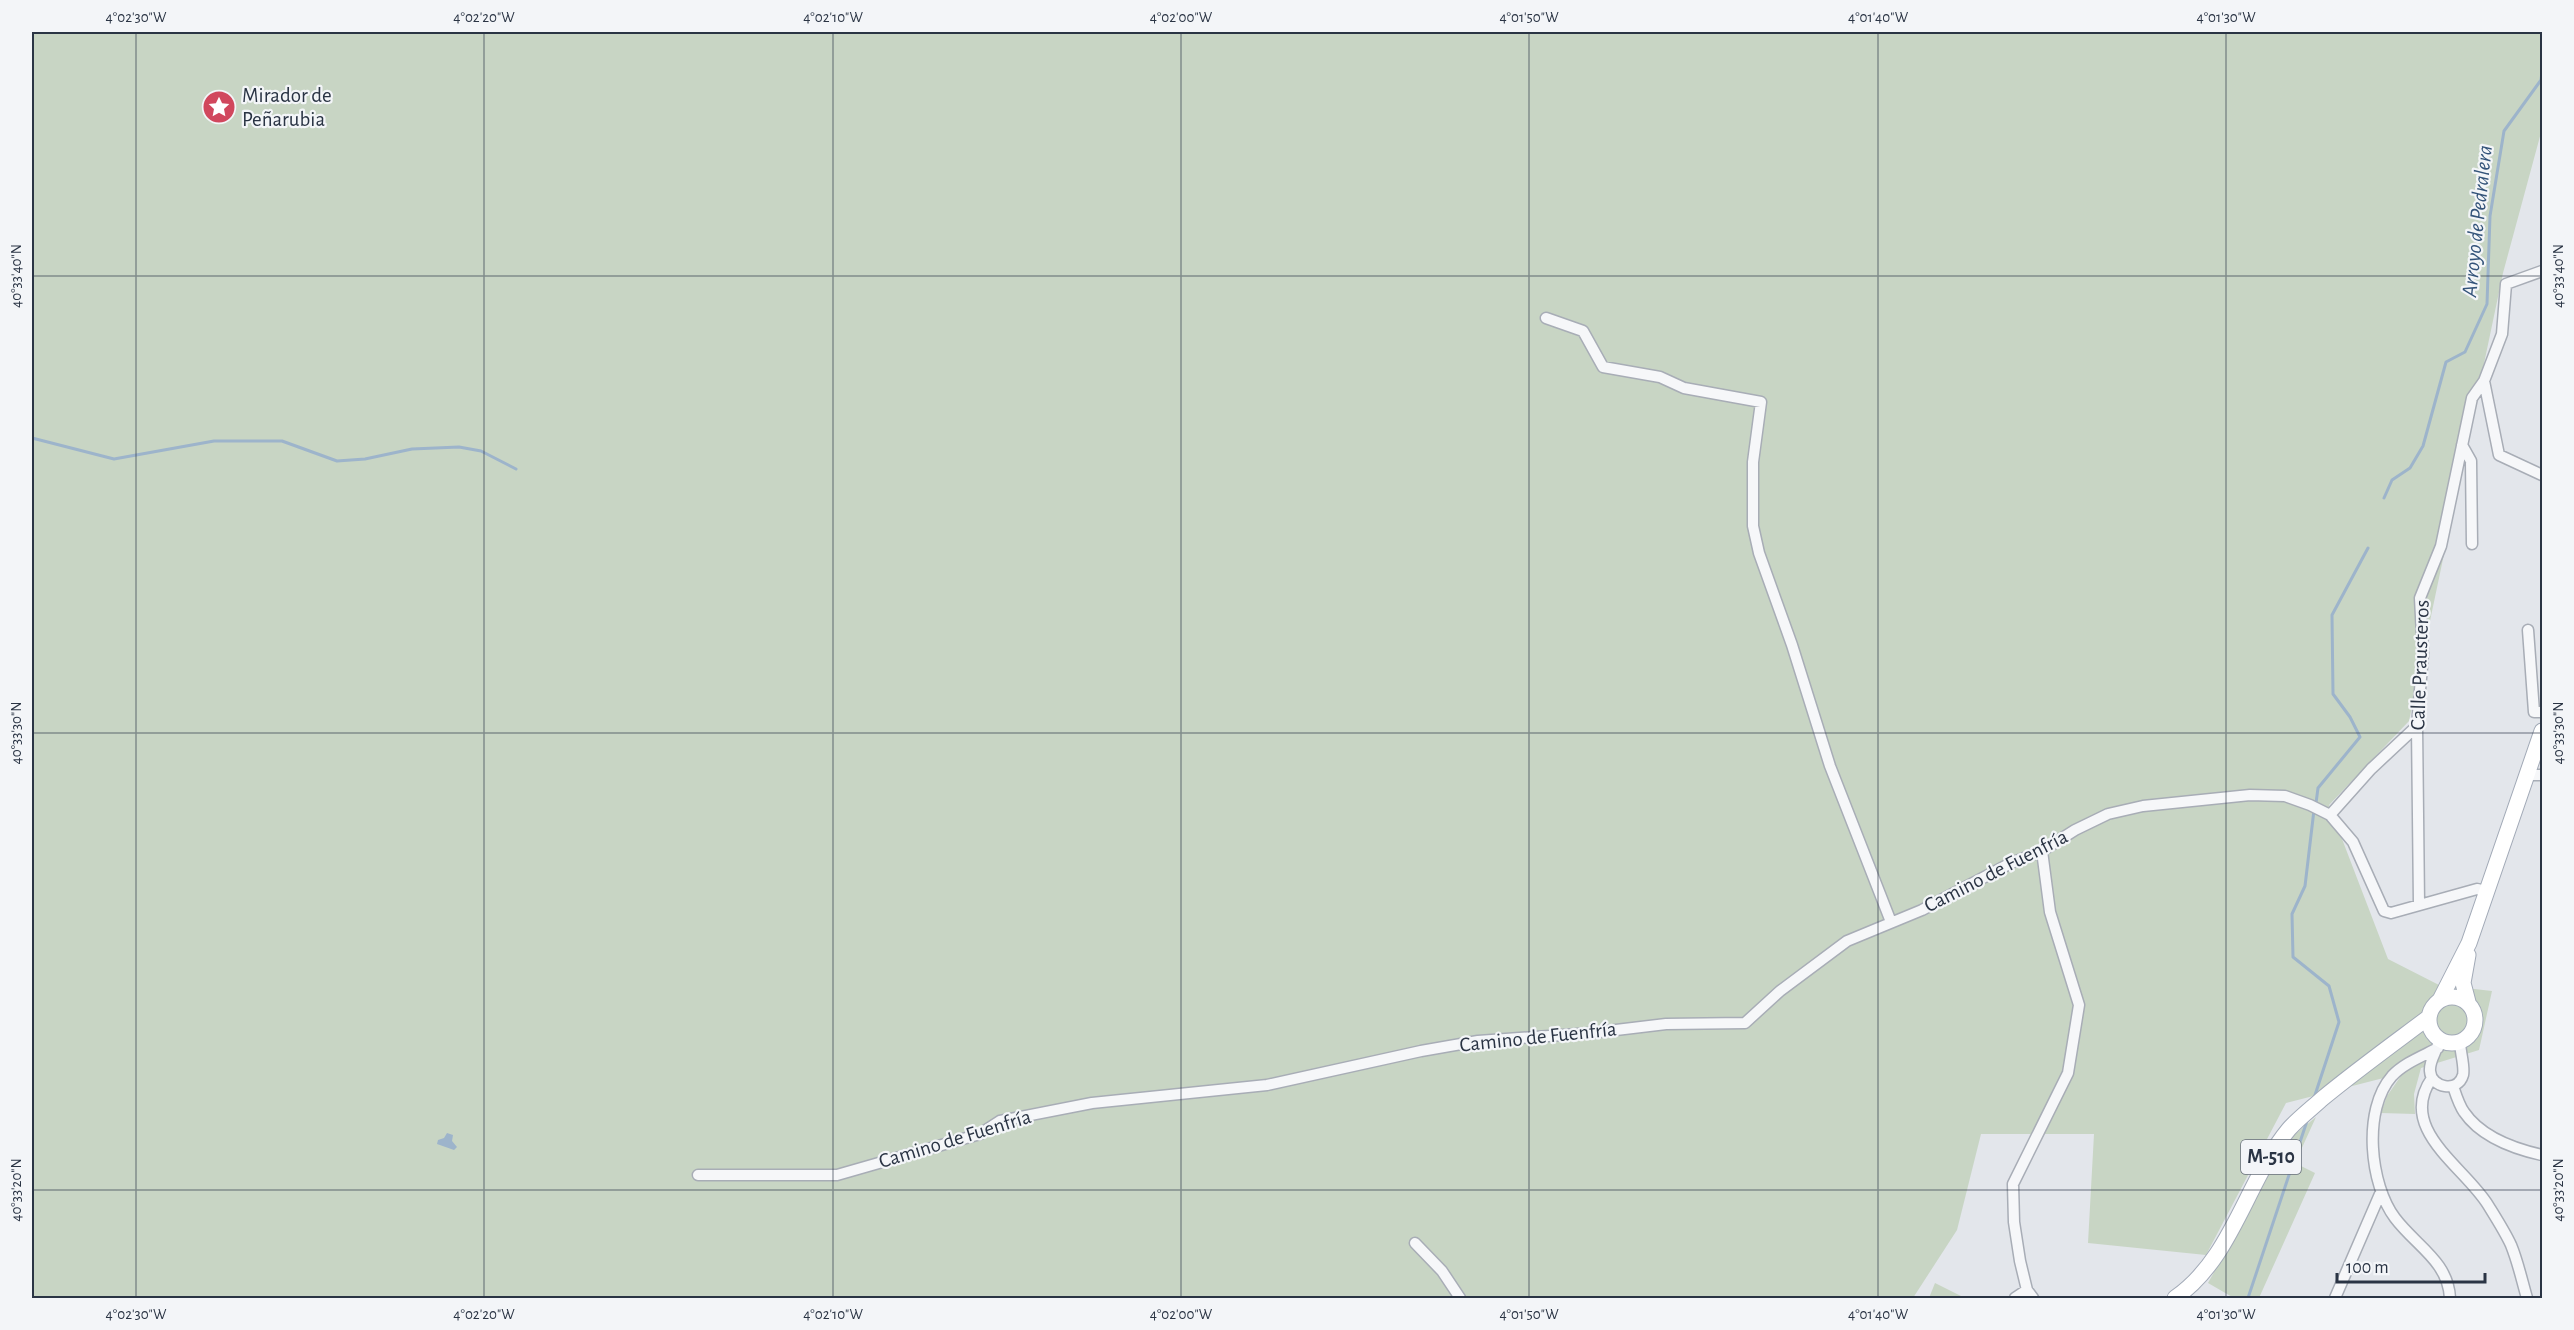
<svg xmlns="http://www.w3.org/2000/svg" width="2574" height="1330" font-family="'Alegreya Sans',sans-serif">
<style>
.green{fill:#c8d5c4;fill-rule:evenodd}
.water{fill:#9db4cb}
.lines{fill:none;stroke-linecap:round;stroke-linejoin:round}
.stream{stroke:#9db4cb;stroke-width:3}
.minor-casing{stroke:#a8adb6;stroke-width:13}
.primary-casing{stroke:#a2aab7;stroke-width:17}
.minor{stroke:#f6f7f9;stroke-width:10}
.primary{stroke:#fff;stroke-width:15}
.ticks{fill:none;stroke:#2a3444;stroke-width:1.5;stroke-opacity:0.45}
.labels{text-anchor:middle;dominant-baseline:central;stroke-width:4.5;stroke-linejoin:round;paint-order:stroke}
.shield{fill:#f3f5f8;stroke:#666e7a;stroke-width:1.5}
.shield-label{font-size:20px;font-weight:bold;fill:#2a3444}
.poi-label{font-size:21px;fill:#2a3444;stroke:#f3f5f8;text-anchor:start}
.street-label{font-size:21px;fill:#2a3444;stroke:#f3f5f8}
.water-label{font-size:22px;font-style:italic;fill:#335379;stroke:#f3f5f8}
.neatline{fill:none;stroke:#2a3444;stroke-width:2}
.ticks-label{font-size:15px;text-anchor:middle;fill:#2a3444}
</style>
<rect width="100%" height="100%" fill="#e3e6eb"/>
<!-- green -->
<path class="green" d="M32,32H2542V129L2503,273L2409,721L2329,805L2388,959L2439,985L2492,991L2479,1050L2421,1068L2414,1094L2415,1114L2381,1113L2387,1096L2403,1073L2286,1103L2206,1255L2088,1243L2094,1134H1981L1957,1230L1913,1298H32ZM207,95C218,95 230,99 234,109L225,114L205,109L204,103Z
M2316,1117L2295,1163L2315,1173L2259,1298H2234L2208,1283L2288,1140Z
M1935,1283L1965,1298H1929Z"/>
<!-- water -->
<path class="water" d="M447,1133L453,1135L452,1141L457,1147L454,1150L437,1144L438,1140L444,1138Z"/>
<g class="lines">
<!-- stream -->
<path class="stream" d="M32,438L114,459L214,441H282L337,461L365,459L412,449L459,447L481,451L516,469
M2384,498L2392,480L2410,468L2423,446L2446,362L2465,352L2487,304L2490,216L2504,131L2541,80L2542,72
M2316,803L2318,788L2360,737L2350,717L2333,694L2332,615L2368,548
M2314,1098L2339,1022L2329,986L2293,957L2292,914L2305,886L2314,810
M2248,1298L2307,1121"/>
<!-- minor casing -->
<g class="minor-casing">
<path id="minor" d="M1546,318L1583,331L1603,367L1660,377L1684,388L1761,402L1753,462V526L1759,553L1792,645L1830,766L1891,922
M2484,381L2502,334L2506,284L2542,271
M2462,445L2471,461L2472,544
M2528,630L2534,712H2542
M2527,775H2542
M2330,815L2371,769L2417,726
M2419,904L2417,726L2423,654L2420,598L2441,546L2472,398L2484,381L2499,455L2542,475
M2439,1040C2438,1050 2429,1060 2430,1071C2431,1088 2458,1093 2463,1075C2465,1067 2460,1051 2460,1042
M2438,1048C2423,1056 2404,1063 2392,1076C2362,1110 2370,1185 2395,1218C2416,1246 2448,1261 2450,1298
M2432,1078C2396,1129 2465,1167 2488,1205C2496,1218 2505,1232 2511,1245C2518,1262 2522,1281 2527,1298
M2453,1086C2456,1095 2459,1105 2464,1112C2481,1137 2515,1149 2542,1155
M698,1175H837L980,1134L1000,1121L1092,1103L1267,1085L1421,1051L1478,1041L1591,1033L1666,1024L1745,1023L1780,991L1847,941L1922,910L2011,863L2042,851L2075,830L2108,814L2143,806L2250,795L2285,796L2310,805L2330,815L2353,842L2384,911L2391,913L2477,889L2487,891
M1415,1243L1442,1271L1460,1298
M2015,1298L2027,1290
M2033,1298L2027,1290L2020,1261L2014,1222L2013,1184L2068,1073L2079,1005L2050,912L2042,851
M2335,1298L2380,1194"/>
</g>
<!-- primary casing -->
<g class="primary-casing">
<path id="primary" d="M2468,955L2463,983L2468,1002
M2429 1020a23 23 0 1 1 46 0a23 23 0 1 1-46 0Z
M2440,1000L2469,943L2542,731
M2175,1298C2233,1258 2246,1181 2289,1129C2299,1118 2312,1108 2323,1098C2357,1070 2393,1044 2429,1017"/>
</g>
<!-- minor -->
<use href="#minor" class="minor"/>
<!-- primary -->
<use href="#primary" class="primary"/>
</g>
<!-- ticks -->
<path class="ticks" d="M136,32V1298M484,32V1298M833,32V1298M1181,32V1298M1529,32V1298M1878,32V1298M2226,32V1298M32,276H2542M32,733H2542M32,1190H2542"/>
<!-- icons -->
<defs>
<g id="sight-disc" transform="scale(1.725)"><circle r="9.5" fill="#d1475d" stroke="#f3f5f8"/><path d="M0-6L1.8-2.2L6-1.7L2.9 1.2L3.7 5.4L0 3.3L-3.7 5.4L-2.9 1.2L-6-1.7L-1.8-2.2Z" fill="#fff"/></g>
</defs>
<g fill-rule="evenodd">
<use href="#sight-disc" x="219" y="107"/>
</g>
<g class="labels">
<!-- shield labels -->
<rect class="shield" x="2241" y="1140" width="60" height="34" rx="4.5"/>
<g class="shield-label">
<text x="2271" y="1157">M-510</text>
</g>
<!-- poi labels -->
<g class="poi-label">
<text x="242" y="95">Mirador de<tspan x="242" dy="24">Peñarubia</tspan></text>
</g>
<!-- street labels -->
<g class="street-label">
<text transform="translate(2420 665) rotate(-88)">Calle Prausteros</text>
<text transform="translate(1996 871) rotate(-27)">Camino de Fuenfría</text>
<text transform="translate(1538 1037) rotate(-6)">Camino de Fuenfría</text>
<text transform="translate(955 1139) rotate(-17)">Camino de Fuenfría</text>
</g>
<!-- water labels -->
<g class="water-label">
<text transform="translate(2477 221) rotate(-84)">Arroyo de Pedralera</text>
</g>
</g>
<!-- border -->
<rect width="2574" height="1330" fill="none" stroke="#f3f5f8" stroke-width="66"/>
<!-- scale -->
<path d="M2337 1273v9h148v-9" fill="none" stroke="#2a3444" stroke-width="3"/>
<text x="2346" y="1273" font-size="18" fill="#2a3444" stroke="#f3f5f8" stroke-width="4.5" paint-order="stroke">100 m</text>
<rect x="33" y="33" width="2508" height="1264" class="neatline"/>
<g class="ticks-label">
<text x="136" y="22">4°02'30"W</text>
<text x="484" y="22">4°02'20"W</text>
<text x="833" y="22">4°02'10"W</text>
<text x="1181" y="22">4°02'00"W</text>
<text x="1529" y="22">4°01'50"W</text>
<text x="1878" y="22">4°01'40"W</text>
<text x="2226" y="22">4°01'30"W</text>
<text transform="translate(16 276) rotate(-90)" y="5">40°33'40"N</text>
<text transform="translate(2558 276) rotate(-90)" y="5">40°33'40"N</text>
<text transform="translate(16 733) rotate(-90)" y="5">40°33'30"N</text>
<text transform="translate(2558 733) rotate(-90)" y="5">40°33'30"N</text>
<text transform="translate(16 1190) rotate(-90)" y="5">40°33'20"N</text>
<text transform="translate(2558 1190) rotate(-90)" y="5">40°33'20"N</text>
<text x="136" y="1319">4°02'30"W</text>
<text x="484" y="1319">4°02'20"W</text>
<text x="833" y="1319">4°02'10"W</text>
<text x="1181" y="1319">4°02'00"W</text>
<text x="1529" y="1319">4°01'50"W</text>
<text x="1878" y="1319">4°01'40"W</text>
<text x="2226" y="1319">4°01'30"W</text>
</g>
</svg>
